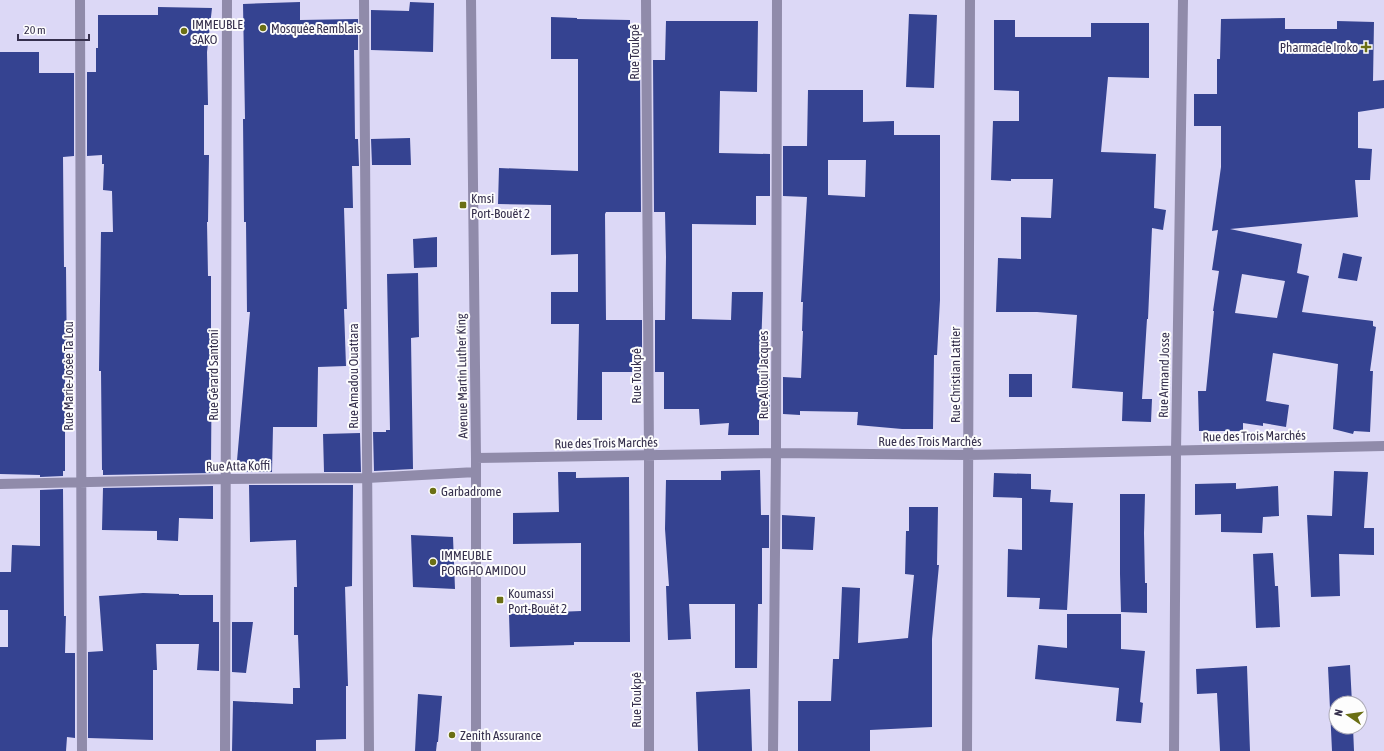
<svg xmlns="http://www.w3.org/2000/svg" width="1384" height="751" font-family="'Asap Condensed',sans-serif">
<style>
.building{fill:#354391;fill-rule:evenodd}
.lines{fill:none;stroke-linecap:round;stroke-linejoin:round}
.minor{stroke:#908baa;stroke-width:10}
.poi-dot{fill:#6b6f14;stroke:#fdfdfd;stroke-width:1.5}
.labels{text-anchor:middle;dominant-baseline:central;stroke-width:4;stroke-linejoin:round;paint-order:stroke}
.poi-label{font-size:13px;fill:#36304d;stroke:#fdfdfd;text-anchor:start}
.street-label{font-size:13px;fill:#36304d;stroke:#fdfdfd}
</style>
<rect width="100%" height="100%" fill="#dcd8f6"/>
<!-- building -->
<path class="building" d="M300,2V20L358,19V50H354L355,139H358L359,166H352L353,208H344L347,309H344L346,366L318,367L317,427H273L272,472H236L250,312H247L246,222H244L243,119H245L243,4Z
M410,2L434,3L433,52L371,50V10L409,11Z
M158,7L212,8L207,52L208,105H204V155H209L208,222H207L208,276H211V334H212L211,465H214V473L103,475V470H102L101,371H99L101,232H113L112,191L103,190L104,164H102V155L87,156V72H96V48H98V15H158Z
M909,14L937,15L934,88L906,87Z
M551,17L577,18V19L630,20V60H640L641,212H606L605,214L606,320H642V372H602V420H577L579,324H551V292H578V254L551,255V205L498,204L499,168L578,171V59H551Z
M1285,18V29H1337V21L1374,22L1373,81L1384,80V108L1358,112V148L1372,149L1370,180H1355L1358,217L1230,229L1302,244L1297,273L1309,276L1302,312L1373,321V326L1376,327L1370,371H1373L1370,432L1354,431L1353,434L1333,429L1338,364L1273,353L1266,401L1289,405L1286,427L1263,423V426L1243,423V431H1199L1198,391H1206L1214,311H1213L1219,271L1212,270L1218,230L1212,231L1221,167V126H1194V94H1217V59H1220L1221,19ZM1242,274L1285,281L1277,318L1235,313Z
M994,20H1015V37H1091V23H1149V78L1108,77L1101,152L1156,154L1154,208L1166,210L1163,230L1152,228L1148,319H1147L1142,399H1152L1151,422L1122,421L1123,392L1072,388L1077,315L1037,312H996L998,258L1021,259V217L1051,218L1053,179H1011V181L991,180L993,121H1019V91L994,90Z
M666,21H758L757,92L720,91L719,153L770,154V196H756V225L692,224V319L731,320L732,292H763L760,377H770V414L759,413V435H728L729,423L700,425L699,409H664V372H655V320H665L666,257L665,212H654L653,60H665Z
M0,52H39V73H74V156L63,157L64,267H66L67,372H65V471H63V476L40,477V475L0,474Z
M808,90H863V122L894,121V135H940V300L937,355H934L933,429H902L857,425L858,412L800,411V415L783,414V377L801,378L803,331H802L803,302H801L807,197L783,196V146H807ZM828,160H866L865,197L828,195Z
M410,138L411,165H372L371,139Z
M437,237V267L414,268L413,239Z
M1343,253L1362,257L1357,281L1338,278Z
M418,273L419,337L411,338L413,469L374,471L373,432H386V430H390L387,274Z
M1009,374H1032V397H1009Z
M360,433L361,472H324L323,434Z
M760,470L761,515H769V548H762V604H758L757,668H735V604H689L691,639L668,640L666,586H669L665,529L666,480H721V471Z
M1334,471L1368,472L1364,528H1374V555L1339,554L1340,596L1311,597L1307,515L1332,516Z
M558,472H576V478L629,477L630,642H574V645L510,647L509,614L581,611V543L513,544V513L559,512Z
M994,473L1031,474V489L1051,490L1050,502L1073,503L1067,610L1039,609L1040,598L1007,597L1008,549L1022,550V498L993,497Z
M1236,483V489L1278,486L1279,516L1263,517L1262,533L1221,532V514L1195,515V484Z
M249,485H353L352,586L345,587L348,686H346V739L316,740V751H232L233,701L293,704V688H300L298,635H294V587H297L296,540L250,542Z
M213,486V519L179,518L178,541L157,540V531L102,530L103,488Z
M63,489L64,616H66L65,653H75V738L67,737L66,751H0V647H8V610H0V572H11L12,545L40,546V490Z
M1120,494H1145L1144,533L1145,583H1147V613L1121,612L1120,574Z
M909,507H938L937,565H939L932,639V727L870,730V751H798V701H831L833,659H839L842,587L860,588L858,643L908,638L914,575L905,574L906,531H909Z
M782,515L815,517L813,550L782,549Z
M411,535L453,537L455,589L413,587Z
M1273,553L1275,586H1278L1280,627L1256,628L1253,554Z
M143,593L179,594V595H213V622H219V671L197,670L199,644H156L157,670H153V740L88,738V652L103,651L99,596Z
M1067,614H1121V649L1145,651L1140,702L1143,703L1141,723L1116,721L1119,688L1035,679L1038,645L1067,648Z
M232,622H253L246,673L232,672Z
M1350,665L1352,703H1336V727H1353L1354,751H1332L1328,667Z
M1247,666L1250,751H1220L1217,693L1197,694L1196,669Z
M750,689L752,751H698L696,692Z
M418,694L442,696L438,742H437L436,751H415Z"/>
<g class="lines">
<!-- minor -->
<path class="minor" d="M80,0L82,751
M364,0L369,751
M471,0L476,458V751
M646,0L649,456V751
M476,458L776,453L967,455L1384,446
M0,484L226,479L367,478L476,472
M225,751L227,0
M773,751L776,453L777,0
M967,751L970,0
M1174,751L1176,451L1183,0"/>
</g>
<!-- markers -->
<g class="poi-dot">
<circle cx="263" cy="28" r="4"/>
<circle cx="184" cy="31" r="4"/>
<path d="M1364 41h4v4h4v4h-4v4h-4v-4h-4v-4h4z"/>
<rect x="459" y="201" width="8" height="8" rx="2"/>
<circle cx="433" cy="491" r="4"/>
<circle cx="433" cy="562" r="4"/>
<rect x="496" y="596" width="8" height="8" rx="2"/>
<circle cx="452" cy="735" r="4"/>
</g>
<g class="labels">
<!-- poi labels -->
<g class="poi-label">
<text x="192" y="24">IMMEUBLE<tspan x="192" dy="15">SAKO</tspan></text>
<text x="271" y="28">Mosquée Remblais</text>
<text x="1358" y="47" text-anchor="end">Pharmacie Iroko</text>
<text x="471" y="198">Kmsi<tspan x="471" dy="15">Port-Bouët 2</tspan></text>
<text x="441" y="491">Garbadrome</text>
<text x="441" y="555">IMMEUBLE<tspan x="441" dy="15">PORGHO AMIDOU</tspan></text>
<text x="508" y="593">Koumassi<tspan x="508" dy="15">Port-Bouët 2</tspan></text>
<text x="460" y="735">Zenith Assurance</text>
</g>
<!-- street labels -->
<g class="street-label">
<text transform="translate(634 52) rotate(-90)">Rue Toukpê</text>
<text transform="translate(213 375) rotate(-90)">Rue Gérard Santoni</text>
<text transform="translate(763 375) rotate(-90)">Rue Alloui Jacques</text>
<text transform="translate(955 375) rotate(-90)">Rue Christian Lattier</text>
<text transform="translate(1164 375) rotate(-89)">Rue Armand Josse</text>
<text transform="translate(68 376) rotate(-90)">Rue Marie-Josée Ta Lou</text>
<text transform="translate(353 376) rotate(-90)">Rue Amadou Ouattara</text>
<text transform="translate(462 376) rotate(-91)">Avenue Martin Luther King</text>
<text transform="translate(636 376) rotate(-90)">Rue Toukpê</text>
<text transform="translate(1254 436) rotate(-1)">Rue des Trois Marchés</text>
<text x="930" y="441">Rue des Trois Marchés</text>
<text transform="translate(606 443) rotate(-1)">Rue des Trois Marchés</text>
<text transform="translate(238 466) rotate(-1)">Rue Atta Koffi</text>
<text transform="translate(636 700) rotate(-90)">Rue Toukpê</text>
</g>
</g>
<!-- north arrow -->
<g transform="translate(1348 715) rotate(283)"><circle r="19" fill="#fdfdfd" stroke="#adabb7"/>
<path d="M0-3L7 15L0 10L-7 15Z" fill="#6b6f14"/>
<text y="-6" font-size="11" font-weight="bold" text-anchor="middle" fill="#36304d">N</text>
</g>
<!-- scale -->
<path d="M18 34v6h71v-6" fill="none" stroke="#36304d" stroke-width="2"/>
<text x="24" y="34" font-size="12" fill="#36304d" stroke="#fdfdfd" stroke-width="3" paint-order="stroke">20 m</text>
</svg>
